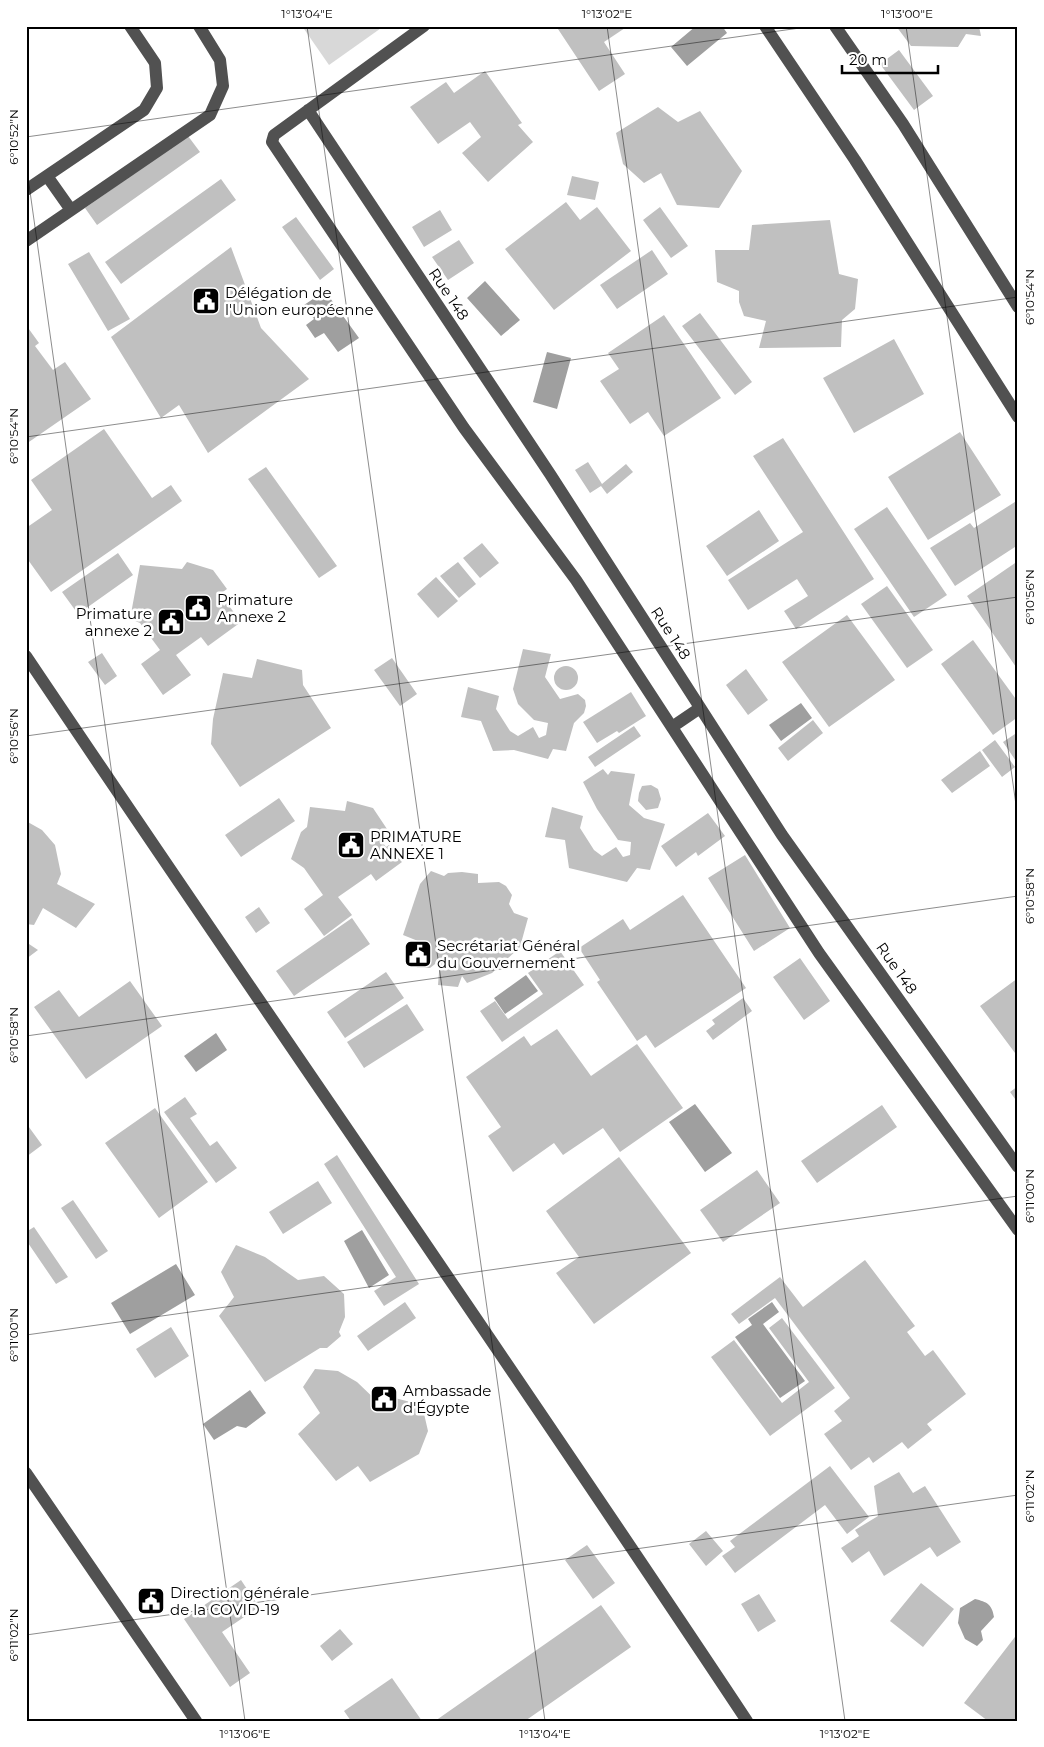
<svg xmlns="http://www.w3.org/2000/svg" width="1044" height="1747" font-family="Montserrat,sans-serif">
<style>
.green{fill:#d8d8d8}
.water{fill:#9f9f9f}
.building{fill:#c0c0c0}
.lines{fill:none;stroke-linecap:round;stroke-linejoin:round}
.minor{stroke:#515151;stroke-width:12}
.ticks{fill:none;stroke:#000;stroke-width:1;stroke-opacity:0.45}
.labels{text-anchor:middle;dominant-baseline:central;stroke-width:5;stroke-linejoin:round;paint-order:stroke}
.poi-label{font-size:15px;fill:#000;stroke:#fff;text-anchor:start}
.street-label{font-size:15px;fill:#000;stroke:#fff}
.neatline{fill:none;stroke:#000;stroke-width:2}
.ticks-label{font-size:12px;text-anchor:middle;fill:#000}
</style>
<rect width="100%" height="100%" fill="#fff"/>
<!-- green -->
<path class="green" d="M302,26H384L329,65Z"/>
<!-- water -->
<path class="water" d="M696,26H722L727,33L687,66L671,47Z
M485,281L520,320L501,336L467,298Z
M325,291L359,338L338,352L324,333L315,338L306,325L314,319L304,305Z
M547,352L571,358L557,409L533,402Z
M801,703L812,718L781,741L769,725Z
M526,975L538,991L505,1014L494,998Z
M216,1033L227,1050L196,1072L184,1056Z
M695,1104L732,1153L705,1172L669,1122Z
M362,1230L389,1275L369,1288L344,1241Z
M176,1264L195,1295L130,1334L111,1303Z
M772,1302L779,1312L763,1324L805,1381L780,1398L735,1337L752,1325L748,1319Z
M250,1390L266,1413L246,1428L237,1426L214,1440L203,1424Z
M975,1599C987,1602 992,1604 994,1617L981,1631L983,1640L977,1646L965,1639L958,1623L960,1608Z"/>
<!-- building -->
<path class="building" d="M556,26H628L604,42L625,74L599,91Z
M896,26H979L981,36L966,34L958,47L911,46Z
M899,50L933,96L914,110L880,64Z
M485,71L522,123L518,125L533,142L488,182L462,153L481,137L470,122L438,144L410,107L446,82L454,93Z
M658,107L678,122L700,111L742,171L719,208L677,205L661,173L644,183L623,164L616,133Z
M188,136L200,152L97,225L85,208Z
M572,176L599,182L595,200L567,195Z
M221,179L236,200L121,284L105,262Z
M566,202L580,220L597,207L631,251L554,310L505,249Z
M660,207L688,246L671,258L643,220Z
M440,210L452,230L424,247L412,227Z
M296,217L334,269L320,280L282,227Z
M830,220L839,274L858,279L855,309L842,320L841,347L759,348L766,321L744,316L739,302V291L717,282L715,250H749L752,225Z
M459,240L474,263L448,280L432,257Z
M231,247L261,328L309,379L208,453L179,405L161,418L111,337Z
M652,250L668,274L617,309L600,285Z
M89,252L130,319L108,331L68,264Z
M700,313L752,382L735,395L682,326Z
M664,315L721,398L664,436L648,412L630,424L600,381L619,369L608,353Z
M26,325L39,343L35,346L53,370L65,362L91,399L26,444Z
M894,339L924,394L854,433L823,378Z
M104,429L152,498L171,485L182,501L51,592L26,557V528L52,510L31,480Z
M960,432L1001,495L928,540L888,477Z
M783,438L874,579L796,629L784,611L808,596L797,579L748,610L728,580L803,532L753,456Z
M588,462L602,484L626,464L633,472L607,494L601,486L590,493L575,470Z
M266,467L337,566L319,578L248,479Z
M1018,500V545L955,586L930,548L970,523L974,528Z
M887,507L947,595L914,617L854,529Z
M759,510L779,541L727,576L706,546Z
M482,543L499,563L480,578L463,558Z
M118,553L133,575L78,614L62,592Z
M1018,561V666L1016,667L967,596Z
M187,562L213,570L227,589L217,596L224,606L227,603L241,622L208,646L201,637L176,655L191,675L163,695L141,664L160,650L140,623L130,619L140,565L182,569Z
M458,562L476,584L459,598L440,576Z
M436,577L458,601L438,618L417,594Z
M887,586L933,650L907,668L861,604Z
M847,615L895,680L829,727L782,662Z
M973,640L1018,702V717L993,735L941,664Z
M523,649L551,654L545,677L560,699L578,694L585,700L586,706L584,713L574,723L566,751L553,749L548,759L514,750L493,751L481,721L461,717L468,687L499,696L496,709L510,731L518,736L533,727L539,738L546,735L548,723L534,720L518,704L513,689Z
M102,653L117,676L105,685L88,662Z
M392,658L417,694L400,706L374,670Z
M257,659L302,670L303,685L331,728L240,787L211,744L213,719L223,673L252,678Z
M554 678a12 12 0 1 1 24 0a12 12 0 1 1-24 0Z
M746,669L768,700L748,715L726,685Z
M631,692L646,716L619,733L617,731L597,743L583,722Z
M813,720L823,733L788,761L778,748Z
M634,726L641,736L595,767L588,757Z
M1018,732V764L1003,742Z
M995,740L1015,767L1002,777L982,750Z
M980,751L990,766L952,793L941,780Z
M603,769L608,775L611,771L635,774L629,805L644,818L665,824L650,870L637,868L627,882L569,868L565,840L545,837L552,807L583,816L580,828L594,850L602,856L616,847L623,857L630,855L631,842L618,840L597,809L583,782Z
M651,785L658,789L661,799L658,808L646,810L638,801L639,793L642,786Z
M279,798L295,821L241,857L225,835Z
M347,801L373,808L387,829L378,836L386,847L389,845L402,862L376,881L371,874L338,897L352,915L324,936L304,909L323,895L304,868L291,859L301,832L307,827L310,807L345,811Z
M708,813L725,836L698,856L696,852L676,867L661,846Z
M26,821L42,830L55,845L61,874L57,884L95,904L76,928L43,908L34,925L26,924Z
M745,855L790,928L754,951L708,878Z
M431,871L444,876L448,873L462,872L478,874V883L499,882L506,886L512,895L509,904L514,913L528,918L520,947L492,973L467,983L462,976L458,987L438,985L440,960L430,968H417L411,955L418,941L403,935L420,884Z
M683,895L746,988L655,1048L646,1035L637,1041L597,982L600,980L579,948L623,919L630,930Z
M259,907L270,923L256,933L245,917Z
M352,918L370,944L294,996L276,971Z
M26,942L38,950L26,959Z
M560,951L584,985L502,1042L480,1011L495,1001L508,1019L543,994L528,973Z
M800,958L830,1001L804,1020L773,977Z
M386,972L404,998L345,1038L327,1012Z
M1018,978V1057L980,1006Z
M130,981L162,1026L86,1079L34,1007L59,990L79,1017Z
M743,998L752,1011L713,1040L706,1031L715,1024L712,1020Z
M407,1004L424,1030L364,1068L347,1042Z
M557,1029L591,1076L637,1044L683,1108L620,1152L603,1128L563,1155L554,1143L513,1172L488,1136L501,1127L466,1077L524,1036L531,1046Z
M1018,1086V1103L1010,1092Z
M185,1097L197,1114L190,1118L210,1146L217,1141L237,1168L216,1183L164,1112Z
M882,1105L897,1127L817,1183L801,1161Z
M155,1108L208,1182L159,1218L105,1143Z
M26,1123L42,1145L26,1157Z
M337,1155L419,1284L384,1306L374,1291L396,1277L324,1164Z
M619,1157L691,1253L594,1324L556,1273L579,1257L546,1211Z
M757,1170L780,1203L723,1242L700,1210Z
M318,1181L332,1203L283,1234L269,1212Z
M73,1200L108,1251L96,1259L61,1208Z
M34,1227L68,1277L56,1284L26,1240V1232Z
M236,1245L265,1257L298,1280L324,1276L344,1294L345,1317L339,1332L341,1336L327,1348H320L265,1382L219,1316L234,1297L221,1272Z
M865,1260L915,1326L907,1332L925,1356L933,1350L966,1394L927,1424L932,1430L908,1449L902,1442L873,1463L869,1457L851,1470L824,1434L842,1421L834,1411L850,1398L775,1298L739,1324L731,1314L780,1277L803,1307Z
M405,1302L416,1318L368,1351L357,1336Z
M782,1318L835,1388L770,1436L711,1357L734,1340L782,1403L809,1382L769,1328Z
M171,1327L189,1356L155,1378L136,1349Z
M315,1369L338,1371L357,1382L381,1405L391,1397L422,1405L428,1431L419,1454L370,1482L358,1466L336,1481L298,1434L320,1413L303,1387Z
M830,1466L869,1517L847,1534L825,1505L735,1573L722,1556L735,1547L730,1541Z
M899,1472L913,1493L925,1486L961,1542L937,1557L930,1547L884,1576L869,1551L852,1563L841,1548L859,1536L855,1530L878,1516L874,1486Z
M706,1531L723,1551L706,1566L689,1544Z
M587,1545L615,1583L593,1599L565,1560Z
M241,1580L259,1607L222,1632L250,1673L230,1687L184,1619Z
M921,1583L954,1609L923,1647L890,1621Z
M759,1594L776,1621L758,1632L741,1604Z
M601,1605L631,1647L525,1721H435Z
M340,1629L353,1644L332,1661L320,1646Z
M1018,1633V1721H988L964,1703Z
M392,1678L422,1721H351L344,1711Z"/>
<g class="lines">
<!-- minor -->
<path class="minor" d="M424,26L274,135L272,142L464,428L576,580L819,953L1018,1230
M765,26L855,160L1018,417
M835,26L903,124L1018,307
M308,110L550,474L782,835L1018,1167
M47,176L71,210
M26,190L144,110L157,88L155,63L130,26
M26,241L210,115L223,86L220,60L199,26
M26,656C265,1012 510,1363 747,1721
M672,727L700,708
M26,1473L196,1721"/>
</g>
<!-- ticks -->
<path class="ticks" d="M307,26L545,1721M607,26L845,1721M906,26L1018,819M26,137L814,26M26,163L245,1721M26,437L1018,297M26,736L1018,597M26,1036L1018,896M26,1335L1018,1196M26,1635L1018,1495"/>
<!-- icons -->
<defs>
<g id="civic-square" transform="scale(1.4375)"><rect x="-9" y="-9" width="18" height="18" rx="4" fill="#000" stroke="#fff"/><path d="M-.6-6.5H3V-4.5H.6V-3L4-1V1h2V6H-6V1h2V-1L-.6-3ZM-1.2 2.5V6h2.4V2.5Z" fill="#fff"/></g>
</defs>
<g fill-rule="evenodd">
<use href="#civic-square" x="206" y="301"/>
<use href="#civic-square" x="198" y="608"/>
<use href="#civic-square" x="171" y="622"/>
<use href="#civic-square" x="351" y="845"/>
<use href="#civic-square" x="418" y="954"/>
<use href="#civic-square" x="384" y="1399"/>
<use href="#civic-square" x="151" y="1601"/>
</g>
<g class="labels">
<!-- poi labels -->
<g class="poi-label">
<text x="225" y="292">Délégation de<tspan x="225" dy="17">l'Union européenne</tspan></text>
<text x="217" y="599">Primature<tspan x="217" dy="17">Annexe 2</tspan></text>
<text x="152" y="613" text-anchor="end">Primature<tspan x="152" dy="17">annexe 2</tspan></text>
<text x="370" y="836">PRIMATURE<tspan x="370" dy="17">ANNEXE 1</tspan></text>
<text x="437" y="945">Secrétariat Général<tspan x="437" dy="17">du Gouvernement</tspan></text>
<text x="403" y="1390">Ambassade<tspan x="403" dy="17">d'Égypte</tspan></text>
<text x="170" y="1592">Direction générale<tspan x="170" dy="17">de la COVID-19</tspan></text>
</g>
<!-- street labels -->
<g class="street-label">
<text transform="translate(449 294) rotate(56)">Rue 148</text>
<text transform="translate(671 633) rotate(57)">Rue 148</text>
<text transform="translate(897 968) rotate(55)">Rue 148</text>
</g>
</g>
<!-- border -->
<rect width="1044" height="1747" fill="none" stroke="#ffffff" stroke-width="55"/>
<!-- scale -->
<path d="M842 65v8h96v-8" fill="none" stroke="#000000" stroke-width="2.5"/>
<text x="849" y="65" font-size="15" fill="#000000" stroke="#ffffff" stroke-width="4" paint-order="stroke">20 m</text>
<rect x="28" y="28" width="988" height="1692" class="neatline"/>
<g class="ticks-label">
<text x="307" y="18">1°13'04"E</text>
<text x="607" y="18">1°13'02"E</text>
<text x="907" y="18">1°13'00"E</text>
<text transform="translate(14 137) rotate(-90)" y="4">6°10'52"N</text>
<text transform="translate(1030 297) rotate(-90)" y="4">6°10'54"N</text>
<text transform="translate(14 436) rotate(-90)" y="4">6°10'54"N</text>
<text transform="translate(1030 597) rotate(-90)" y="4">6°10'56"N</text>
<text transform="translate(14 736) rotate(-90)" y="4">6°10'56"N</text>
<text transform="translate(1030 896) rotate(-90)" y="4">6°10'58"N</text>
<text transform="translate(14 1035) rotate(-90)" y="4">6°10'58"N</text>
<text transform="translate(1030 1196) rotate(-90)" y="4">6°11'00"N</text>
<text transform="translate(14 1335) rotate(-90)" y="4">6°11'00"N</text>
<text transform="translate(1030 1496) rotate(-90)" y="4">6°11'02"N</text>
<text transform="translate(14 1635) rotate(-90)" y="4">6°11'02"N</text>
<text x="245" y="1738">1°13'06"E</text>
<text x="545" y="1738">1°13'04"E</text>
<text x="845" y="1738">1°13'02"E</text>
</g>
</svg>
